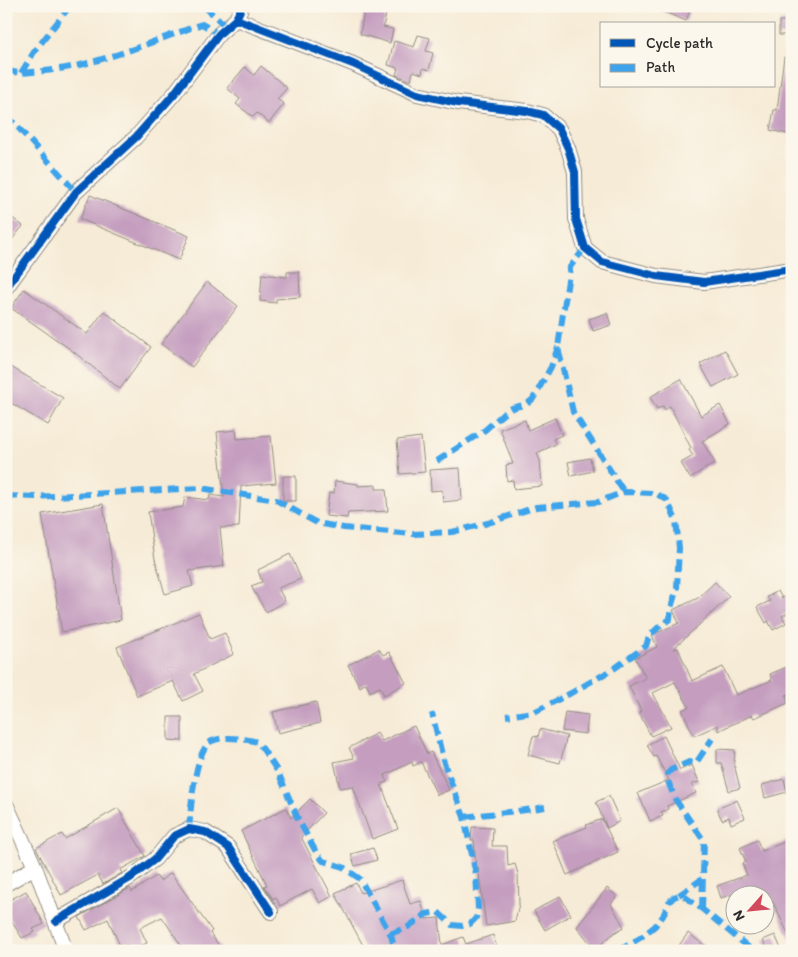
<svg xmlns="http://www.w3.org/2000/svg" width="798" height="957" font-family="Itim,sans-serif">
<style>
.building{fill:#c49dbf}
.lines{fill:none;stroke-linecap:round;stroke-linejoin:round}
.minor-casing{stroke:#908b80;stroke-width:16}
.minor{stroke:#fff;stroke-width:14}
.quiet{stroke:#3ea3eb;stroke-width:6;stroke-dasharray:12 6;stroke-linecap:butt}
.cycleway-casing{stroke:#fbf7ec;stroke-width:11}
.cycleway{stroke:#0057b8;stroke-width:8}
</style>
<rect width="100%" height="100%" fill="#fbf7ec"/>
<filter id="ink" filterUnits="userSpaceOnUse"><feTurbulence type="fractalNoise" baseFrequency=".02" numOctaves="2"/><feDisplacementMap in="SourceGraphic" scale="10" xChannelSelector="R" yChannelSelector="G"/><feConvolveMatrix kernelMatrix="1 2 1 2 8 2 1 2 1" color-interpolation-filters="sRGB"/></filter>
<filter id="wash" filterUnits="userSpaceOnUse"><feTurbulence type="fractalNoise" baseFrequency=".0096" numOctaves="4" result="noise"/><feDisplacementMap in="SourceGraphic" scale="20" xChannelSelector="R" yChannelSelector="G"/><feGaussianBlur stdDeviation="1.12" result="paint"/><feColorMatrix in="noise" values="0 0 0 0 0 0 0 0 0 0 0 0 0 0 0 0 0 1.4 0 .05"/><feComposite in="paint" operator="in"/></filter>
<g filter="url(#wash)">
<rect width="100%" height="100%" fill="#f6ebd6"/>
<g id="blocks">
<!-- building -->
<path class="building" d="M365,6H388L383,27L393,29L390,43L360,34Z
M650,6H682L690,10L686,21Z
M779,21H792V35H779Z
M418,35L430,38L426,51L433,53L429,70L423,68L422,74L413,71L411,81L396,75L398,68L388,65L394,41L414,47Z
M784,57H792V135L770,130L774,110H777Z
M261,66L287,88L277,99L284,104L269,123L257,113L253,117L236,104L240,99L227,88L245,67L254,75Z
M90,195L189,236L179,260L80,219Z
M6,213L23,226L6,247Z
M287,272H299L300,297L276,299V303L260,301L262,274L287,277Z
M207,282L238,306L192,367L161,344Z
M24,289L87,334L104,311L151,347L120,389L70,349L11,308Z
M607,313L611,325L593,331L589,319Z
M725,350L738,374L713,387L700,364Z
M6,364L63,398L48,425L6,400Z
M681,379L701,416L720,405L730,424L702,441L715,463L690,478L681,463L693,456L689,450L691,448L670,406L665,410L663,406L657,409L650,397Z
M555,418L562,435L553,439L556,444L537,453L540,461L542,486L514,489L513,480L507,481L506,465L513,464L500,429L525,420L528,430Z
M236,430L237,439L271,436L276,483L241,486L239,527L220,528L224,566L189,571L193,586L165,594L155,559L148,512L183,507L185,497L209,500L210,495L224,497L217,432Z
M421,437L425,472L400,474L397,440Z
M590,458L593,471L571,476L568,462Z
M460,468L462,500L443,502L442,490L431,491L430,470Z
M283,476H296V501H283Z
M335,481L358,484V486L376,485V489H386L388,511L348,513L347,518L326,516L329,493H334Z
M103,504L121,620L62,632L42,514Z
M290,554L301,579L278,588L285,601L266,612L251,586L262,582L258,570Z
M715,582L729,597L673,649L678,648L692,681L723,667L736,695L772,680L770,674L792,665V693L786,695L788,703L754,718L752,715L718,731V725L694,736L682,710L689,707L675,682L653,693L671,727L651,736L639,713L641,711L629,686L646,678L635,658L657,647L652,635L679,623L673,610L698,598Z
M778,591L782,598L788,595L792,602V611L782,616L786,623L773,630L768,621L766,623L757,607L770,601L767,597Z
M199,613L210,639L225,633L234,654L194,674L203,691L183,701L173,681L137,696L117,647Z
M379,649L383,655L389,652L406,683L384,695L380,687L370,692L366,683L360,687L348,665Z
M316,702L320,723L278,733L273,712Z
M565,712L588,715L586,734L562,731Z
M168,717H182V741L168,740Z
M414,726L427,754L431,752L449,790L437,795L421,762L413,766L412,762L385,775L387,782L381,784L398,829L372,839L353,786L340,788L334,762L354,758L349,748L377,733L382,741Z
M540,729L567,736L560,763L528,755L533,736L538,737Z
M664,736L680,770L692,765L699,782L692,784L696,793L667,806L668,809L661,812L663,816L650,821L638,793L669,780L656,756L654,757L647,745Z
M717,749L735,750L734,764L740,788L729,791L721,763H717Z
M784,779L787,792L765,798L762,785Z
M609,796L620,821L607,828L596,802Z
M310,799L324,813L301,837L332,896L320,903L312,889L280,906L276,897L273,899L264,886L267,885L241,831L286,808L291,818Z
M737,800L745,818L731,824L729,817L722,820L717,809Z
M118,808L145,856L120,870L122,873L103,884L98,875L61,895L36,848L62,834L65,839Z
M602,819L618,852L567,875L553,841L587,827L586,825Z
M472,827L493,828L492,846H507L508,866L515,864L518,874L519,904L515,921L486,926L478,867H476L474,840H471Z
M792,839V942L772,900L766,904V894H754L751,888L721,898L717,886L747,875L742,863L746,862L740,848L757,840L762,851Z
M373,848L377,860L355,866L351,854Z
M171,873L212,931L210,933L223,951H185L162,917L140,928L147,943L130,951L127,945L121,948L108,919L86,930L79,917L130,888L132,892L156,876L160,881Z
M402,880L410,904L421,901L426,919L439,918L442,945L463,937L466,944L493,935L498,951H366L335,893L356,883L361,893Z
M607,888L617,896L611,904L624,927L614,933L595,949L577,927Z
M26,891L44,924L33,929L35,932L22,938L6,912V902Z
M560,896L571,915L545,930L534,911Z
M688,933L712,951H675Z
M775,935L782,951H768L763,940Z"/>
</g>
</g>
<g filter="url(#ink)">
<use href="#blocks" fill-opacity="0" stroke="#908b80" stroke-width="1"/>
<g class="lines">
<!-- minor casing -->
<g class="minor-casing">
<path id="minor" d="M236,19L353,64L417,94L458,103L527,111L543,115L559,129L568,148L575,172L576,219L585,248L602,262L656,276L704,282L792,269
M6,288L76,192L136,137L174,94L219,34L236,19L242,6
M6,804L35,867L66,951
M6,884L35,867
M56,921L130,878L155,859L174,836L189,829L205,832L228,847L271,912"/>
</g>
<!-- minor -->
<use href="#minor" class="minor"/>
<!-- quiet -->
<path class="quiet" d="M204,6L226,27
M6,69C14,74 24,73 32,72C91,69 147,43 202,24L219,34
M21,73L34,52L70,6
M6,114L76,192
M585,248L570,267L558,347L573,412L624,492
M437,461L485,430L503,414L512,408L527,404L533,399L551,367L558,347
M6,496L35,497L200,488L276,500L317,523L344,528L413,534L452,532L488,523L536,507L598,502L624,492L655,493L667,500L676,520L679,548L677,588L671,608L670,619L661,625L649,636L646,646L615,668L571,693L534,712L506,716
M464,817C491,813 518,812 545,807
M189,829C191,810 194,749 212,741C227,735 243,739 258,742L278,772L298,819L316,852L323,861L343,867L360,879L391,935L395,951
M679,895L702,879
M702,909L704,841L675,799L668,781V773L671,770L689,762L696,763L712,739
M390,934L408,927L426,914L438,912L452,925L462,926L470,924L476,918L478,908L476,874L464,817L444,763L432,713
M618,951L640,938L655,926L663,916L669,902L674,897L679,895L684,896L702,909L753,951"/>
<!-- cycleway casing -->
<g class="cycleway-casing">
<path id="cycleway" d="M236,19L353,64L417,94L458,103L527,111L543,115L559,129L568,148L575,172L576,219L585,248L602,262L656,276L704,282L792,269
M6,288L76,192L136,137L174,94L219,34L236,19L242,6
M56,921L130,878L155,859L174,836L189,829L205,832L228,847L271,912"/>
</g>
<!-- cycleway -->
<use href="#cycleway" class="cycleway"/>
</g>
</g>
<!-- margin -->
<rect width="798" height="957" fill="none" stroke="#fbf7ec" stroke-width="25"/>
<!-- legend -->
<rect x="600" y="22" width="175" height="65" fill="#fbf7ec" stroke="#a8a59f"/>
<rect x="610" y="39" width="25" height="8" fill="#0057b8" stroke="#a8a59f"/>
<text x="646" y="48" font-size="15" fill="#2b2b2b">Cycle path</text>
<rect x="610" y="64" width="25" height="8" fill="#3ea3eb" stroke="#a8a59f"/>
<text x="646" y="72" font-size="15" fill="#2b2b2b">Path</text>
<!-- north arrow -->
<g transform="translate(750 910) rotate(243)"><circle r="24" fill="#fbf7ec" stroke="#a8a59f"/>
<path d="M0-4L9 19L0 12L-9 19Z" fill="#d1495b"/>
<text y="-8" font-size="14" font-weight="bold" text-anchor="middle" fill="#2b2b2b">N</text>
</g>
</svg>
